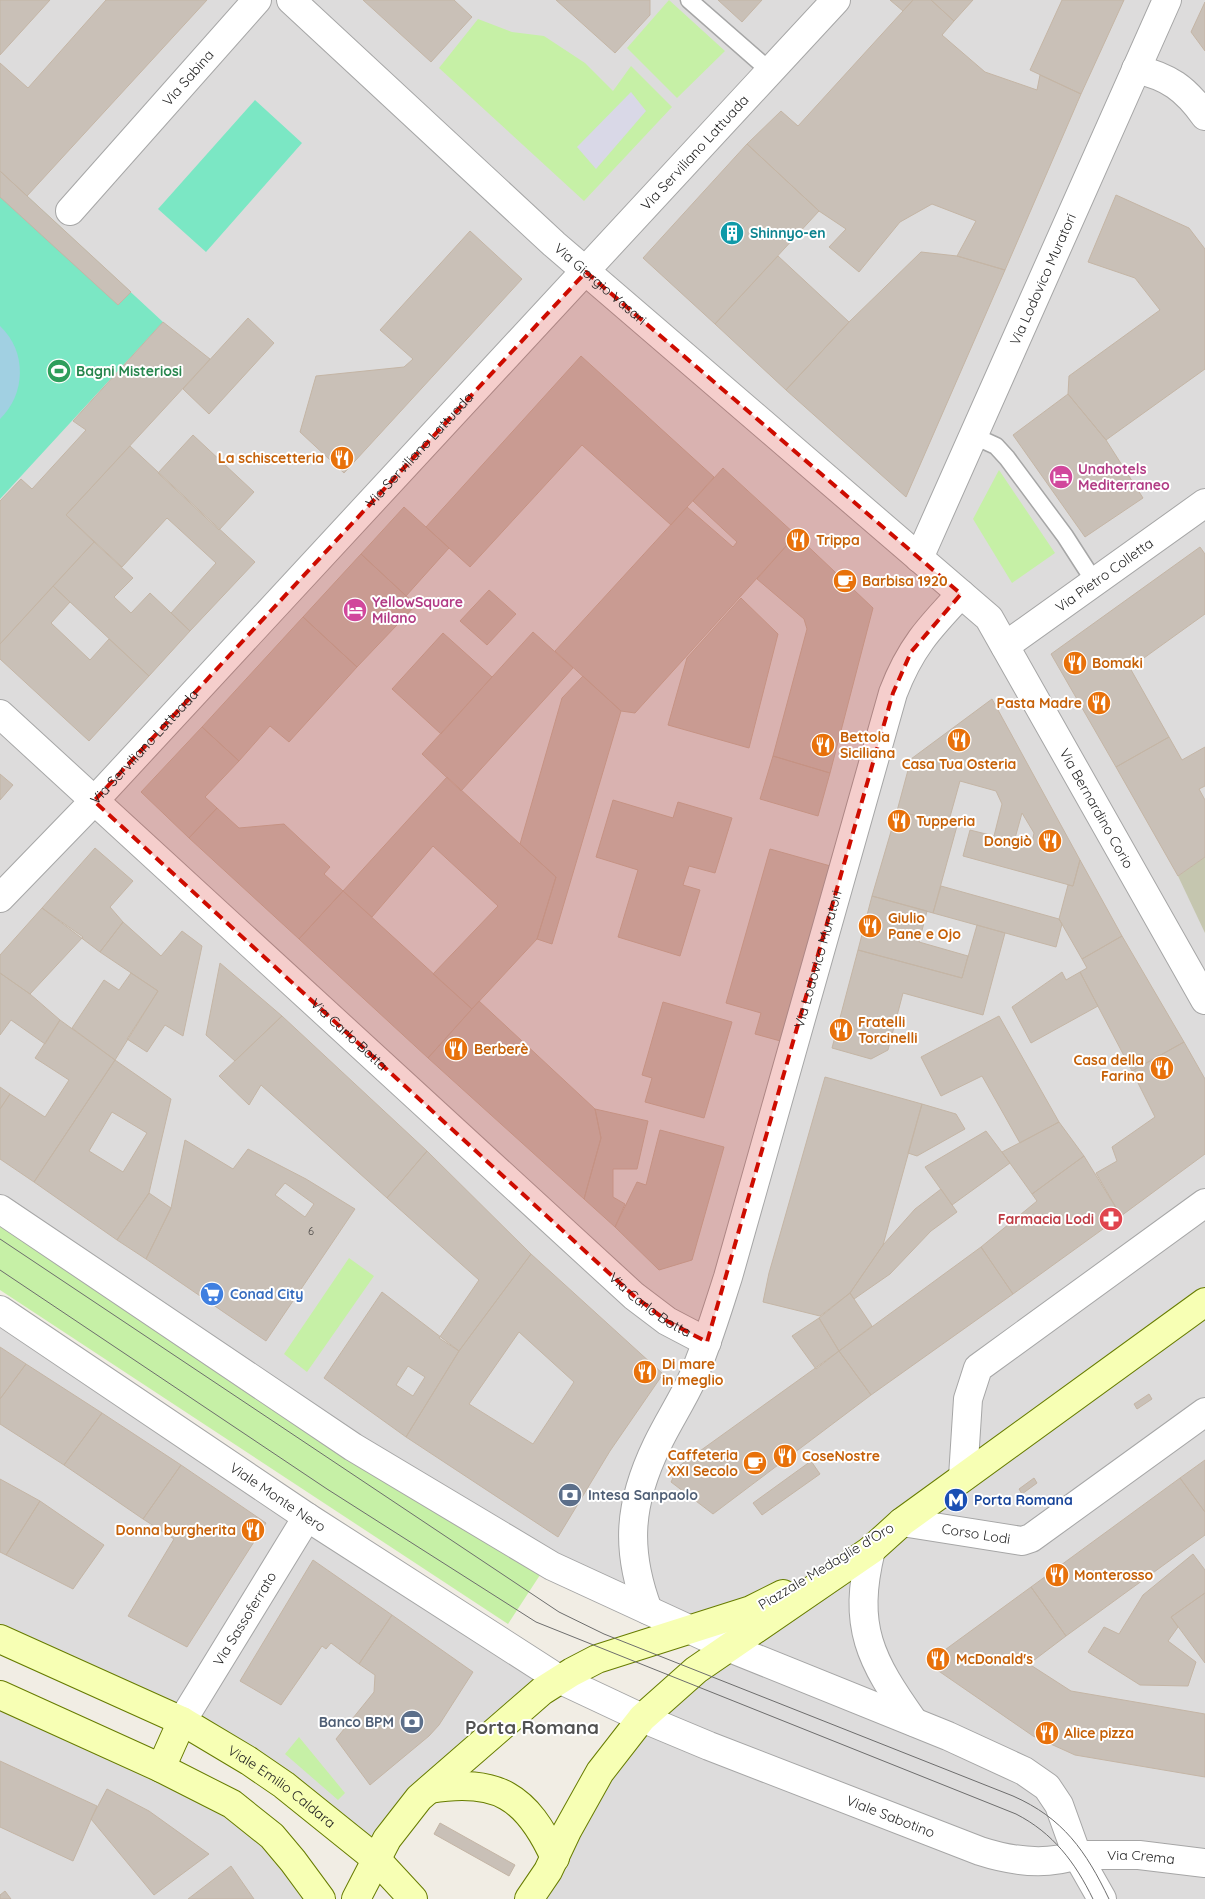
<svg xmlns="http://www.w3.org/2000/svg" width="1205" height="1899" font-family="Quicksand,sans-serif">
<style>
.residential{fill:#dddcdc}
.construction{fill:#c5c6af}
.grass{fill:#c6f0a6}
.pitch{fill:#7be7c4}
.plaza{fill:#d9d8e7}
.water{fill:#a1d0e2}
.building{fill:#c9c0b7;stroke:#c4b5a5;fill-rule:evenodd}
.lines{fill:none;stroke-linecap:round;stroke-linejoin:round}
.service-casing{stroke:#a6a6a6;stroke-width:19}
.minor-casing{stroke:#a6a6a6;stroke-width:30}
.tertiary-casing{stroke:#a6a6a6;stroke-width:30}
.secondary-casing{stroke:#677c00;stroke-width:30}
.service{stroke:#fff;stroke-width:16}
.minor{stroke:#fff;stroke-width:28}
.tertiary{stroke:#fff;stroke-width:28}
.secondary{stroke:#f7ffb4;stroke-width:28}
.tram{stroke:#6d6d6d;stroke-width:1}
.marked{fill:#ce0c00;fill-opacity:0.2;stroke:#ce0c00;stroke-width:4;stroke-dasharray:10 6;stroke-linejoin:round}
.labels{text-anchor:middle;dominant-baseline:central;stroke-width:4;stroke-linejoin:round;paint-order:stroke}
.number-label{font-size:11px;fill:#4a4745}
.street-label{font-size:14px;fill:#1f1f1f;stroke:#fff}
.culture-label{font-size:14px;font-weight:bold;fill:#0d838f;stroke:#fff;text-anchor:start}
.leisure-label{font-size:14px;font-weight:bold;fill:#27864d;stroke:#fff;text-anchor:start}
.food-label{font-size:14px;font-weight:bold;fill:#c56008;stroke:#fff;text-anchor:start}
.hotel-label{font-size:14px;font-weight:bold;fill:#b23c85;stroke:#fff;text-anchor:start}
.health-label{font-size:14px;font-weight:bold;fill:#be3a42;stroke:#fff;text-anchor:end}
.shop-label{font-size:14px;font-weight:bold;fill:#366cbe;stroke:#fff;text-anchor:start}
.service-label{font-size:14px;font-weight:bold;fill:#4e5e75;stroke:#fff;text-anchor:start}
.transit-label{font-size:14px;font-weight:bold;fill:#164399;stroke:#fff;text-anchor:start}
.district-label{font-size:19px;font-weight:bold;fill:#525252;stroke:#fff}
</style>
<rect width="100%" height="100%" fill="#f1ede4"/>
<!-- residential -->
<path class="residential" d="M0,0H288L579,271L0,894Z
M300,0H820L585,264Z
M840,0H1205V500L1008,638L591,272Z
M586,277L983,621L1001,652L1205,509V1303L844,1573L689,1625L555,1563L0,1205V903Z
M1205,1310V1899H534L643,1719Z
M0,1318L547,1678L374,1850L279,1776L0,1632Z
M0,1698L215,1798L319,1899H0Z"/>
<!-- construction -->
<path class="construction" d="M1205,857V933L1178,876Z"/>
<!-- grass -->
<path class="grass" d="M669,0L725,51L677,98L627,48Z
M478,19L512,32L544,36L585,63L613,91L631,66L672,107L584,201L439,68Z
M999,470L1055,553L1012,583L973,519Z
M0,1222L540,1575L508,1624L0,1290Z
M349,1258L374,1276L307,1372L284,1354Z
M299,1737L345,1793L338,1800L285,1754Z"/>
<!-- pitch -->
<path class="pitch" d="M255,100L302,143L206,252L158,209Z
M0,171L163,322L0,499Z"/>
<!-- plaza -->
<path class="plaza" d="M631,92L646,111L596,169L577,147Z"/>
<!-- water -->
<path class="water" d="M0,326C27,351 26,394 0,419Z"/>
<!-- building -->
<path class="building" d="M0,0H50L0,55Z
M106,0H207L27,196L0,171V63L28,88Z
M363,0H454L472,17L431,62Z
M556,0H650V15L615,53Z
M718,0H762L742,22Z
M890,0H913L903,11Z
M913,0H931L954,21L942,35L985,72L1037,90L1040,75L1081,94L1005,270L957,256L976,221L932,204L900,222L859,272L829,247L846,229L819,211L747,144L781,111L798,126Z
M931,0H973L954,21Z
M1062,0H1124L1081,94L1030,70Z
M1205,2V51L1191,32Z
M747,144L819,211L715,324L643,258Z
M0,171L131,292L118,305L0,197Z
M1116,195L1189,228L1205,249V369L1106,440L1068,394L1069,376L1160,310L1135,278L1088,262Z
M470,231L522,279L344,473L300,432L316,376L404,367L413,359L380,330Z
M921,252L957,256L1005,270L906,497L786,390L849,322Z
M778,256L849,322L786,390L715,324Z
M248,318L274,343L209,414L183,389Z
M163,322L210,359L66,515L94,542L0,644V501L21,479L32,489L86,430L73,421Z
M581,356L714,477L671,525L582,445L470,567L426,527Z
M1068,394L1106,440L1143,498L1085,537L1013,435Z
M193,435L254,492L219,530L158,473Z
M130,446L255,562L190,631L171,613L216,563L167,518L122,567L66,515Z
M723,468L796,535L635,713L621,711L555,651L687,507L733,547L737,542L693,501Z
M404,507L449,548L406,596L361,554Z
M796,535L873,608L830,773L773,756L807,629L804,619L757,579Z
M94,542L133,578L114,597L131,613L150,593L190,631L149,676L53,586Z
M1200,547L1205,554V614L1130,668L1169,737L1116,767L1051,654Z
M361,554L416,605L357,667L303,617Z
M53,586L70,602L51,623L90,660L109,639L149,676L89,741L0,659V644Z
M489,590L516,614L487,645L460,621Z
M741,598L778,634L749,748L668,725L687,658Z
M303,617L357,667L289,742L270,726L239,761L202,727Z
M533,632L573,668L461,791L422,754Z
M443,633L492,677L441,734L392,689Z
M583,676L621,711L552,944L537,939L556,877L520,844L562,698Z
M992,699L1080,860L1073,886L963,856L970,830L994,836L1002,804L996,791L960,781L948,824L897,811L911,759ZM1022,813L1034,833L1031,847L1014,842Z
M202,727L239,761L205,797L217,808L189,838L141,792Z
M1169,737L1182,760L1205,747V786L1199,789L1205,800V857L1178,876L1116,767Z
M773,756L830,773L818,816L760,799Z
M0,774L13,785L0,800Z
M447,777L556,877L537,939L472,1009L433,974L498,906L433,846L372,917L343,891Z
M613,800L673,818L678,802L732,818L715,873L689,866L683,885L700,890L680,956L618,937L638,870L596,857Z
M217,808L239,828L284,824L330,867L324,874L343,891L299,939L189,838Z
M897,811L957,826L933,913L872,896Z
M95,848L133,881L110,907L123,922L100,952L42,908Z
M770,849L834,867L784,1042L755,1034L761,1013L726,1003Z
M1080,860L1122,936L1082,959L1059,919L1068,885L1073,886Z
M941,886L1059,919L1062,924L1056,947L933,913Z
M343,891L472,1009L428,1058L299,939Z
M872,896L927,911L919,942L968,956L962,978L858,950Z
M42,908L83,937L30,994L0,973V955Z
M123,922L161,956L182,931L202,946L183,1036L165,1025L147,1052L127,1039L158,991L100,952Z
M977,925L1005,933L983,1015L903,993L888,1050L871,1059L832,1048L858,950L962,978Z
M1122,936L1184,1042L1132,1071L1080,972L1087,968L1082,959Z
M220,963L282,1016L235,1061L206,1035Z
M1062,972L1066,980L1080,972L1098,1006L1031,1043L1012,1007Z
M0,973L30,994L60,1020L45,1044L11,1020L0,1035Z
M131,973L158,991L115,1060L72,1028L104,980L119,990Z
M479,1001L595,1109L601,1138L584,1199L428,1058Z
M663,1002L732,1022L704,1118L645,1102L652,1078L642,1075Z
M282,1016L427,1151L387,1198L261,1085L249,1105L219,1076Z
M999,1016L1059,1122L1020,1143L982,1076L941,1096L921,1057Z
M60,1020L115,1060L34,1182L0,1159V1109L10,1094L45,1117L69,1080L35,1058Z
M1184,1042L1205,1079V1154L1121,1216L1096,1173L1117,1161L1112,1147L1155,1117L1132,1071Z
M115,1060L171,1099L149,1193L117,1240L34,1182ZM112,1112L147,1133L123,1172L89,1151Z
M825,1077L922,1104L883,1245L850,1293L820,1316L763,1302L769,1273Z
M0,1087L10,1094L0,1109Z
M922,1104L956,1114L965,1129L917,1156L908,1153Z
M595,1109L648,1121L637,1169H613V1197L625,1204L615,1227L584,1199L601,1138Z
M1059,1122L1084,1156L1032,1194L1002,1152Z
M660,1130L724,1147L692,1260L659,1270L615,1227L637,1182L646,1185Z
M986,1131L1010,1163L952,1205L925,1167Z
M185,1140L233,1169L248,1149L306,1179L355,1209L266,1341L146,1259L171,1208ZM285,1183L314,1204L305,1217L275,1195Z
M427,1151L531,1254L459,1351L439,1338L479,1280L387,1198Z
M1084,1156L1121,1216L1013,1294L981,1247L1037,1201L1032,1194Z
M941,1189L957,1212L931,1231L890,1274L854,1299L850,1293L883,1245L915,1209Z
M149,1193L171,1208L146,1259L117,1240Z
M981,1247L1013,1294L871,1395L839,1351Z
M531,1254L663,1374L610,1451L558,1537L406,1437L459,1351ZM519,1332L574,1382L533,1444L469,1404Z
M382,1292L459,1351L406,1437L324,1378ZM408,1366L425,1377L413,1396L396,1385Z
M850,1293L872,1326L839,1351L819,1318Z
M819,1318L839,1351L816,1369L792,1336Z
M0,1347L26,1364L0,1399Z
M839,1351L871,1395L713,1514L671,1482L679,1466Z
M26,1364L102,1413L64,1465L0,1424V1399Z
M1149,1394L1152,1399L1137,1409L1134,1404Z
M102,1413L181,1465L143,1519L64,1465Z
M1205,1460V1512L1180,1478Z
M811,1461L820,1474L762,1515L753,1503Z
M181,1465L266,1523L187,1647L128,1616L174,1539L143,1519Z
M1034,1478L1037,1483L1022,1494L1019,1489Z
M1180,1478L1205,1512V1535L1066,1636L1031,1587Z
M0,1479L40,1501L6,1555L0,1552Z
M40,1501L104,1545L73,1589L6,1555Z
M1193,1554L1205,1570V1593L1171,1617L1178,1627L1168,1641L1196,1662L1188,1686L1140,1685L1088,1652L1104,1627L1119,1634L1143,1595Z
M313,1560L392,1615L359,1664L331,1643L326,1649L322,1646L281,1705L240,1681Z
M1031,1587L1066,1636L1029,1664L1071,1691L1205,1714V1777L1075,1755L1033,1736L927,1663Z
M1205,1593V1663L1171,1617Z
M392,1615L473,1672L439,1725L429,1736L370,1785L336,1739L374,1692L375,1675L359,1664Z
M0,1761L97,1806L73,1861L0,1827Z
M107,1789L149,1811L209,1854L154,1895L91,1819Z
M440,1823L515,1865L509,1876L434,1834Z
M231,1866L254,1899H188Z
M5,1891L11,1899H0V1895Z"/>
<g class="lines">
<!-- service casing -->
<g class="service-casing">
<path id="service" d="M689,0L770,71
M972,435L996,446L1007,458L1065,536L1094,581"/>
</g>
<!-- minor casing -->
<g class="minor-casing">
<g id="minor">
<path id="s1" d="M291,0L554,244L989,618L1205,1000"/>
<path d="M1136,69C1169,77 1185,88 1205,116"/>
<path id="s2" d="M70,211L257,0"/>
<path id="s3" d="M919,558L1167,0"/>
<path id="s4" d="M1005,646L1205,503"/>
<path id="s5" d="M0,714L634,1296L667,1321L707,1342"/>
<path id="s6" d="M0,898L94,801L836,0"/>
<path d="M963,1477L968,1399L978,1368L1205,1203"/>
<path id="s7" d="M902,1522L1022,1541L1031,1538L1205,1412"/>
<path id="s8" d="M648,1610C625,1549 629,1503 657,1445C668,1422 682,1401 693,1377C707,1345 717,1311 728,1277L893,693C910,648 929,628 961,594"/>
<path id="s9" d="M182,1721L307,1517"/>
<path id="s10" d="M1077,1855H1139L1205,1863"/>
</g>
</g>
<!-- tertiary casing -->
<g class="tertiary-casing">
<g id="tertiary">
<path d="M0,1209L353,1447L552,1566L730,1648L948,1736L1024,1771L1047,1787L1059,1805L1077,1855L1102,1899"/>
<path id="s11" d="M0,1310L307,1517L559,1679L642,1718L709,1746L980,1851C1011,1861 1045,1866 1077,1855"/>
<path d="M871,1550C852,1627 870,1660 914,1722"/>
</g>
</g>
<!-- secondary casing -->
<g class="secondary-casing">
<g id="secondary">
<path id="s12" d="M0,1639L182,1721L249,1761L284,1785L376,1859L413,1899"/>
<path d="M0,1695L161,1768L232,1804L272,1836L293,1861L321,1899"/>
<path d="M161,1768L182,1721"/>
<path d="M430,1789C497,1778 527,1796 555,1858"/>
<path d="M356,1899L387,1839L419,1798L542,1691L572,1672L597,1659L751,1610L783,1594"/>
<path d="M529,1899L548,1871L567,1831L600,1772L642,1718L696,1670L871,1550L902,1522L1205,1302"/>
</g>
</g>
<!-- service -->
<use href="#service" class="service"/>
<!-- minor -->
<use href="#minor" class="minor"/>
<!-- tertiary -->
<use href="#tertiary" class="tertiary"/>
<!-- secondary -->
<use href="#secondary" class="secondary"/>
<!-- tram -->
<path class="tram" d="M0,1239L559,1612L604,1634L1013,1796C1063,1818 1086,1851 1109,1899
M0,1270L327,1489L536,1622L1016,1814C1053,1833 1075,1862 1093,1899"/>
</g>
<!-- marked area -->
<path class="marked" d="M586,272L961,594L911,652L893,693L707,1342L667,1321L634,1296L94,801Z"/>
<!-- icons -->
<defs>
<g id="building-disc" transform="scale(1.25)"><circle r="9.5" fill="#0f9aa8" stroke="#fff"/><path d="M-4-6H4V6H1V3H-1V6H-4ZM-2.5-4.3h1.7v1.8h-1.7ZM.8-4.3h1.7v1.8H.8ZM-2.5-1h1.7V.8h-1.7ZM.8-1h1.7V.8H.8Z" fill="#fff"/></g>
<g id="stadium-disc" transform="scale(1.25)"><circle r="9.5" fill="#2e9e5b" stroke="#fff"/><path d="M0-5a6.5 5 0 1 0 0 10a6.5 5 0 1 0 0-10ZM-3.5-1.8h7v3.6h-7Z" fill="#fff"/></g>
<g id="restaurant-disc" transform="scale(1.25)"><circle r="9.5" fill="#e8710a" stroke="#fff"/><path d="M-5-6h1v4h1v-4h1v4h1v-4h1v5L-1.5 .5V6h-2V.5L-5-1ZM5-6V6H3V1.5H1.5Q1.5-4 5-6Z" fill="#fff"/></g>
<g id="hotel-disc" transform="scale(1.25)"><circle r="9.5" fill="#d1479c" stroke="#fff"/><path d="M-6-4.5h1.5V1H6V5H4.5V3h-9V5H-6ZM-4 0a1.8 1.8 0 1 1 3.6 0ZM.5 0V-2.5h3Q6-2.5 6 0Z" fill="#fff"/></g>
<g id="cafe-disc" transform="scale(1.25)"><circle r="9.5" fill="#e8710a" stroke="#fff"/><path d="M-5.5-4.5H6V0H3Q3 3.5 0 3.5H-2.5Q-5.5 3.5-5.5 0ZM3-3.2v2h1.7v-2ZM-6 4.5H4V6H-6Z" fill="#fff"/></g>
<g id="pharmacy-disc" transform="scale(1.25)"><circle r="9.5" fill="#e0444e" stroke="#fff"/><path d="M-2-6h4v4h4v4h-4v4h-4v-4h-4v-4h4Z" fill="#fff"/></g>
<g id="supermarket-disc" transform="scale(1.25)"><circle r="9.5" fill="#3f7fe0" stroke="#fff"/><path d="M-6-5.5h2.5l.6 2H6L4.5 2H-2.5L-4.4-4H-6ZM-1.5 3.2a1.3 1.3 0 1 0 .1 0ZM3 3.2a1.3 1.3 0 1 0 .1 0Z" fill="#fff"/></g>
<g id="bank-disc" transform="scale(1.25)"><circle r="9.5" fill="#5c6f8a" stroke="#fff"/><path d="M-6-4H6V4H-6ZM0-2.3a2.3 2.3 0 1 0 0 4.6a2.3 2.3 0 1 0 0-4.6Z" fill="#fff"/></g>
<g id="metro-disc" transform="scale(1.25)"><circle r="9.5" fill="#1a4fb4" stroke="#fff"/><path d="M-5.5 5V-5H-3L0 0L3-5H5.5V5H3V-.5L0 4L-3-.5V5Z" fill="#fff"/></g>
</defs>
<g fill-rule="evenodd">
<use href="#building-disc" x="732" y="233"/>
<use href="#stadium-disc" x="59" y="371"/>
<use href="#restaurant-disc" x="342" y="458"/>
<use href="#hotel-disc" x="1061" y="477"/>
<use href="#restaurant-disc" x="798" y="540"/>
<use href="#cafe-disc" x="845" y="581"/>
<use href="#hotel-disc" x="355" y="610"/>
<use href="#restaurant-disc" x="1075" y="663"/>
<use href="#restaurant-disc" x="1099" y="703"/>
<use href="#restaurant-disc" x="959" y="740"/>
<use href="#restaurant-disc" x="823" y="745"/>
<use href="#restaurant-disc" x="899" y="821"/>
<use href="#restaurant-disc" x="1050" y="841"/>
<use href="#restaurant-disc" x="870" y="926"/>
<use href="#restaurant-disc" x="841" y="1030"/>
<use href="#restaurant-disc" x="456" y="1049"/>
<use href="#restaurant-disc" x="1162" y="1068"/>
<use href="#pharmacy-disc" x="1111" y="1219"/>
<use href="#supermarket-disc" x="212" y="1294"/>
<use href="#restaurant-disc" x="645" y="1372"/>
<use href="#restaurant-disc" x="785" y="1456"/>
<use href="#cafe-disc" x="755" y="1463"/>
<use href="#bank-disc" x="570" y="1495"/>
<use href="#metro-disc" x="956" y="1500"/>
<use href="#restaurant-disc" x="253" y="1530"/>
<use href="#restaurant-disc" x="1057" y="1575"/>
<use href="#restaurant-disc" x="938" y="1659"/>
<use href="#bank-disc" x="412" y="1722"/>
<use href="#restaurant-disc" x="1047" y="1733"/>
</g>
<g class="labels">
<!-- number labels -->
<g class="number-label">
<text x="311" y="1231">6</text>
</g>
<!-- street labels -->
<g class="street-label">
<text stroke="none"><textPath href="#s2" startOffset="178">Via Sabina</textPath></text>
<text stroke="none"><textPath href="#s6" startOffset="1019">Via Serviliano Lattuada</textPath></text>
<text stroke="none"><textPath href="#s3" startOffset="305">Via Lodovico Muratori</textPath></text>
<text stroke="none"><textPath href="#s1" startOffset="420">Via Giorgio Vasari</textPath></text>
<text stroke="none"><textPath href="#s6" startOffset="614">Via Serviliano Lattuada</textPath></text>
<text stroke="none"><textPath href="#s4" startOffset="122">Via Pietro Colletta</textPath></text>
<text stroke="none"><textPath href="#s6" startOffset="209">Via Serviliano Lattuada</textPath></text>
<text stroke="none"><textPath href="#s1" startOffset="1151">Via Bernardino Corio</textPath></text>
<text stroke="none"><textPath href="#s8" startOffset="684">Via Lodovico Muratori</textPath></text>
<text stroke="none"><textPath href="#s5" startOffset="474">Via Carlo Botta</textPath></text>
<text stroke="none"><textPath href="#s5" startOffset="879">Via Carlo Botta</textPath></text>
<text stroke="none"><textPath href="#s11" startOffset="335">Viale Monte Nero</textPath></text>
<text stroke="none"><textPath href="#s7" startOffset="75">Corso Lodi</textPath></text>
<text transform="translate(826 1566) rotate(-31)">Piazzale Medaglie d'Oro</text>
<text stroke="none"><textPath href="#s9" startOffset="120">Via Sassoferrato</textPath></text>
<text stroke="none"><textPath href="#s12" startOffset="319">Viale Emilio Caldara</textPath></text>
<text stroke="none"><textPath href="#s11" startOffset="1029">Viale Sabotino</textPath></text>
<text stroke="none"><textPath href="#s10" startOffset="64">Via Crema</textPath></text>
</g>
<!-- culture labels -->
<g class="culture-label">
<text x="750" y="233">Shinnyo-en</text>
</g>
<!-- leisure labels -->
<g class="leisure-label">
<text x="76" y="371">Bagni Misteriosi</text>
</g>
<!-- food labels -->
<g class="food-label">
<text x="324" y="458" text-anchor="end">La schiscetteria</text>
<text x="816" y="540">Trippa</text>
<text x="862" y="581">Barbisa 1920</text>
<text x="1092" y="663">Bomaki</text>
<text x="1082" y="703" text-anchor="end">Pasta Madre</text>
<text x="840" y="737">Bettola<tspan x="840" dy="16">Siciliana</tspan></text>
<text x="959" y="764" text-anchor="middle">Casa Tua Osteria</text>
<text x="916" y="821">Tupperia</text>
<text x="1032" y="841" text-anchor="end">Dongiò</text>
<text x="888" y="918">Giulio<tspan x="888" dy="16">Pane e Ojo</tspan></text>
<text x="858" y="1022">Fratelli<tspan x="858" dy="16">Torcinelli</tspan></text>
<text x="474" y="1049">Berberè</text>
<text x="1144" y="1060" text-anchor="end">Casa della<tspan x="1144" dy="16">Farina</tspan></text>
<text x="662" y="1364">Di mare<tspan x="662" dy="16">in meglio</tspan></text>
<text x="738" y="1455" text-anchor="end">Caffeteria<tspan x="738" dy="16">XXI Secolo</tspan></text>
<text x="802" y="1456">CoseNostre</text>
<text x="236" y="1530" text-anchor="end">Donna burgherita</text>
<text x="1074" y="1575">Monterosso</text>
<text x="956" y="1659">McDonald's</text>
<text x="1064" y="1733">Alice pizza</text>
</g>
<!-- hotel labels -->
<g class="hotel-label">
<text x="1078" y="469">Unahotels<tspan x="1078" dy="16">Mediterraneo</tspan></text>
<text x="372" y="602">YellowSquare<tspan x="372" dy="16">Milano</tspan></text>
</g>
<!-- health labels -->
<g class="health-label">
<text x="1094" y="1219">Farmacia Lodi</text>
</g>
<!-- shop labels -->
<g class="shop-label">
<text x="230" y="1294">Conad City</text>
</g>
<!-- service labels -->
<g class="service-label">
<text x="588" y="1495">Intesa Sanpaolo</text>
<text x="394" y="1722" text-anchor="end">Banco BPM</text>
</g>
<!-- transit labels -->
<g class="transit-label">
<text x="974" y="1500">Porta Romana</text>
</g>
<!-- district labels -->
<g class="district-label">
<text x="532" y="1727">Porta Romana</text>
</g>
</g>
</svg>
